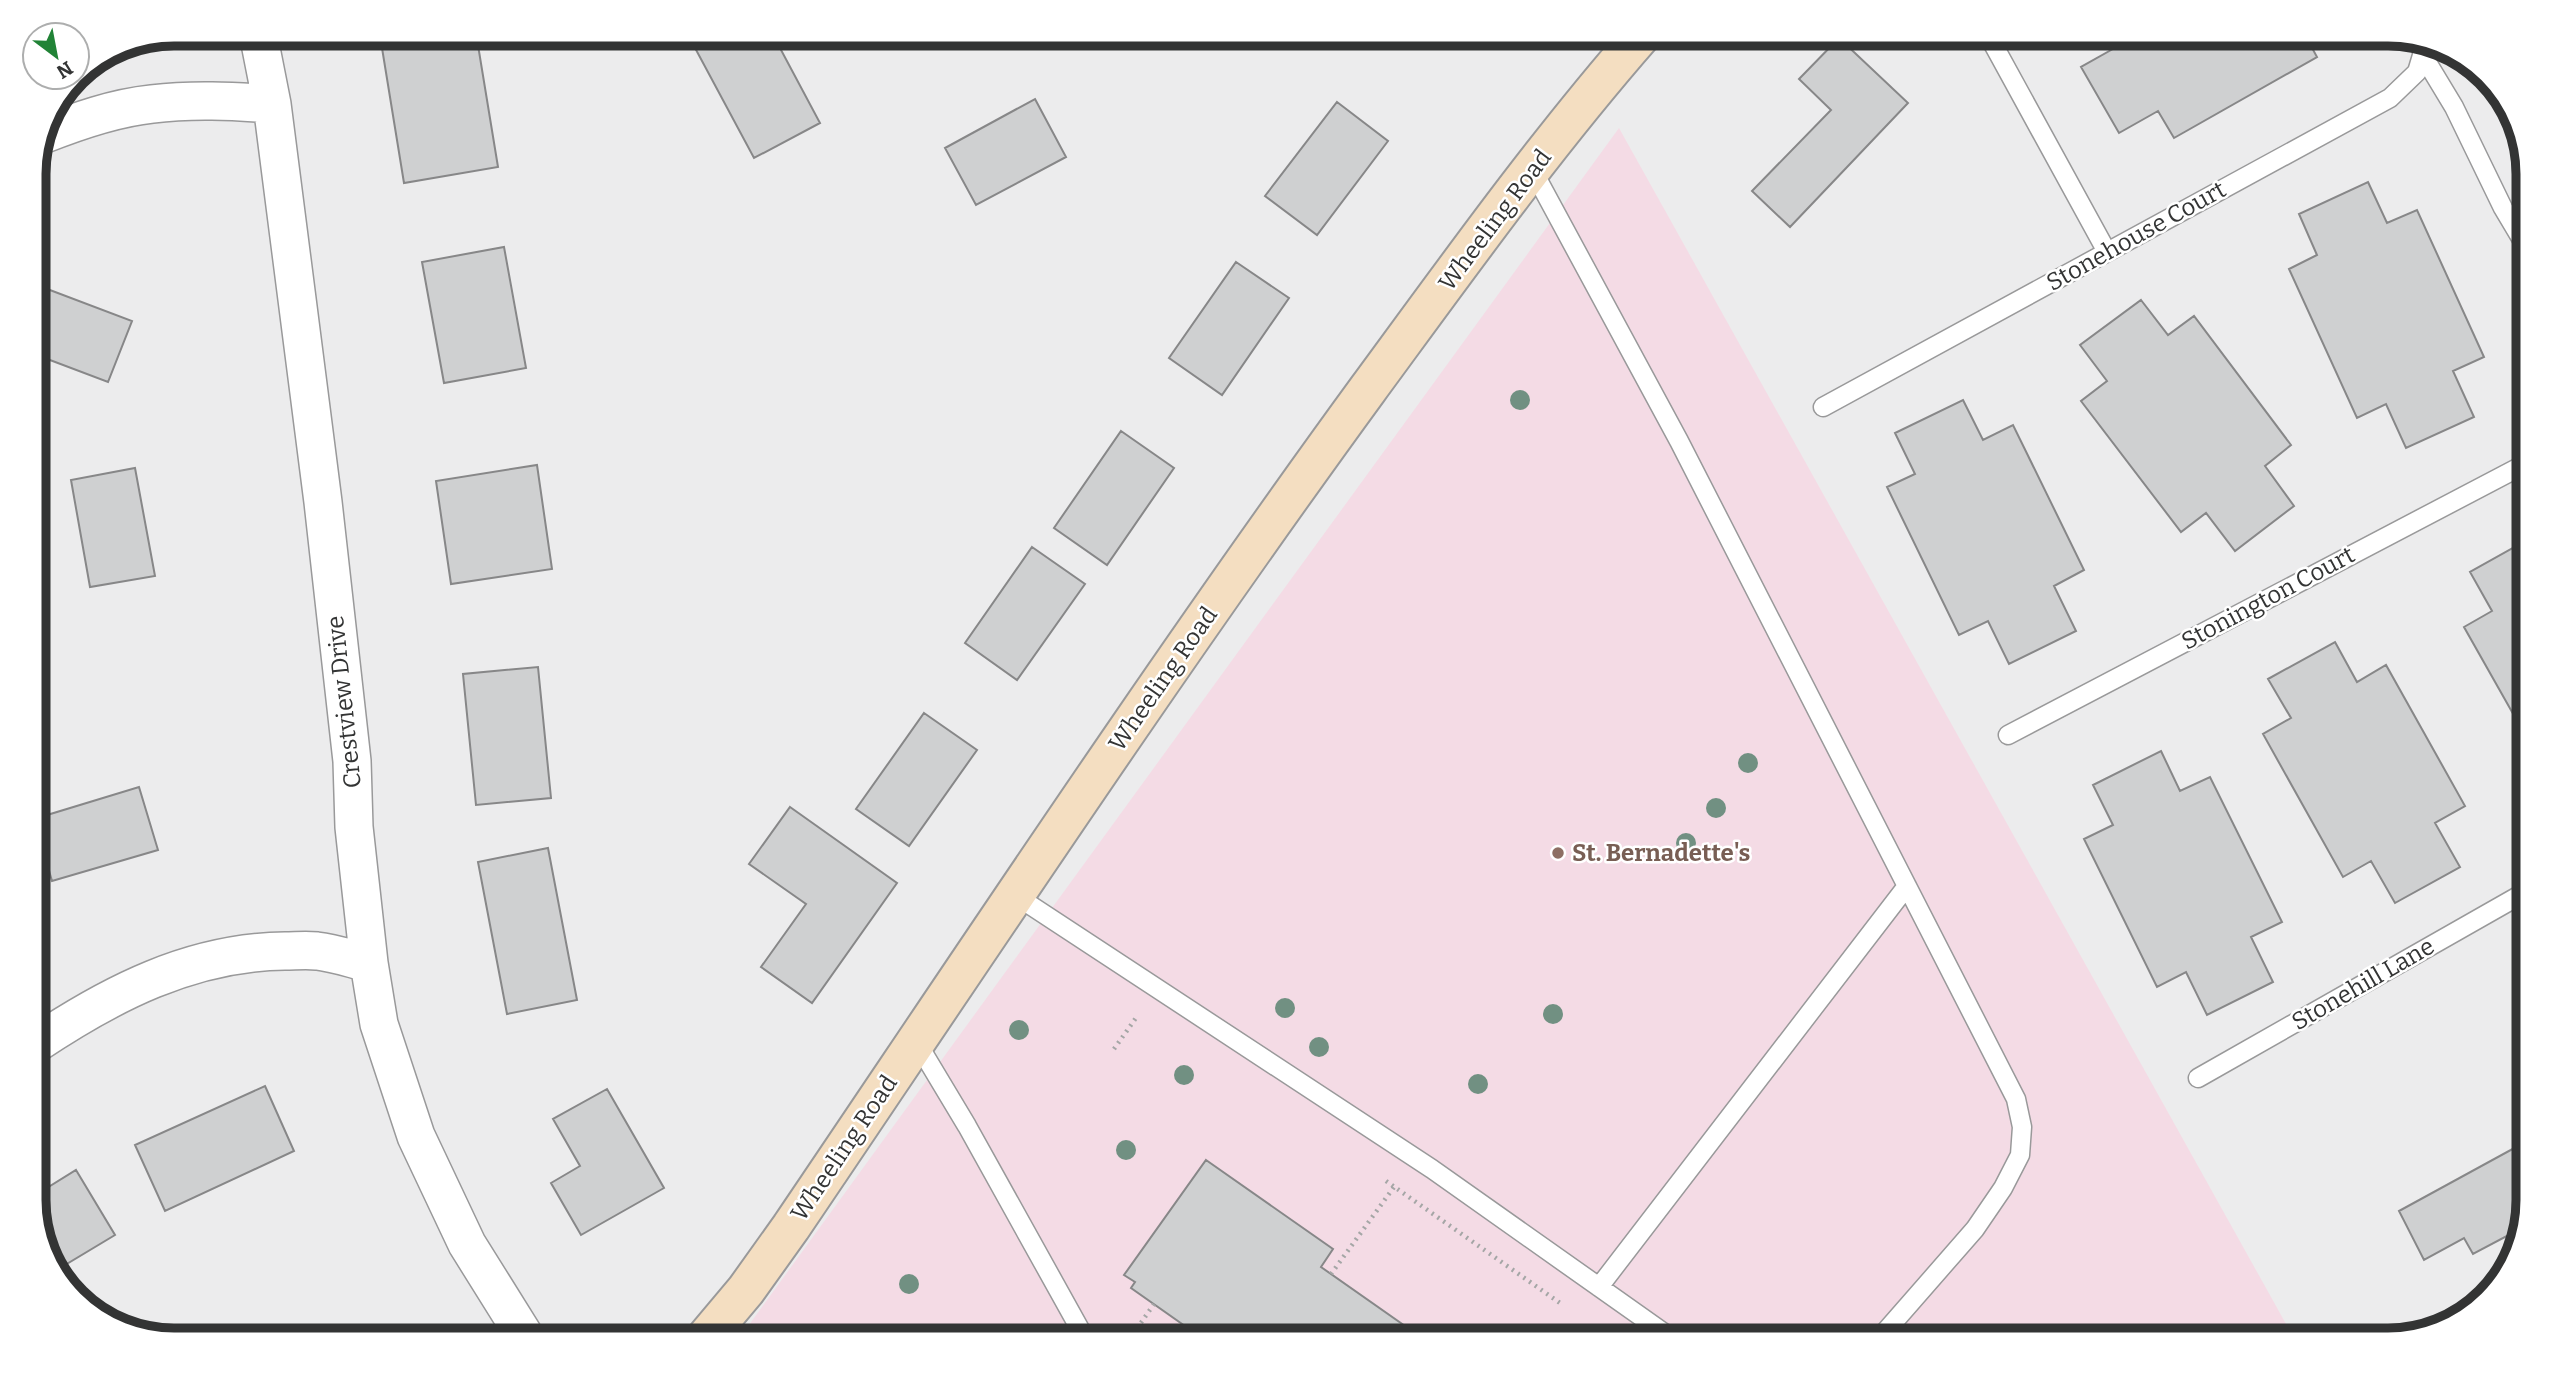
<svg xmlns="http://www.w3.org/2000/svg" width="2562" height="1373" font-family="Bitter,serif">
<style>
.education{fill:#f4dbe5}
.building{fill:#cfd0d1;stroke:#878788;stroke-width:2}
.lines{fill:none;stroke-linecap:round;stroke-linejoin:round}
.lane-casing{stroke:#99999a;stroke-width:21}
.street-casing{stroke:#99999a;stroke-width:40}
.secondary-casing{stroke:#99999a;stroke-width:42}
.path{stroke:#a5a6a6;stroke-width:4.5;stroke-dasharray:2 5;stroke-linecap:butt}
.lane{stroke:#fff;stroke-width:18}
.street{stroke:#fff;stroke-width:37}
.secondary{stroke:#f4dec1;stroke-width:38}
.tree{fill:#719082}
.education-dot{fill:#8d6e63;stroke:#fff;stroke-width:2.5}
.labels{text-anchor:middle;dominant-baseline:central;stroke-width:5;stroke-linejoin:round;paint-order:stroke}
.street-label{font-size:24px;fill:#333434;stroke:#fff}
.education-label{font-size:24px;font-weight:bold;fill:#785e54;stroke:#fff;text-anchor:start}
.rim{fill:none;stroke:#333434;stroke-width:9}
</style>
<rect width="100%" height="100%" fill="#ececed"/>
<!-- education -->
<path class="education" d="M1619,128L2295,1340H738Z"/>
<!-- building -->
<path class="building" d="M470,33H476L498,167L404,183L382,48Z
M687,33H772L820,123L754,158Z
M2113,33H2304L2317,57L2174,138L2158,111L2119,133L2081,67L2120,45Z
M1839,38L1908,103L1790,227L1752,191L1831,110L1799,79Z
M1035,99L1066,157L976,205L945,148Z
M1337,102L1388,141L1317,235L1265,196Z
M2368,182L2387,223L2417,210L2484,357L2453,371L2474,417L2406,448L2386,404L2357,418L2289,269L2317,255L2299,214Z
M504,247L526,368L444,383L422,262Z
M1236,262L1289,298L1222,395L1169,358Z
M34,284L132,321L108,382L34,354Z
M2141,300L2168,335L2194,316L2291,445L2265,466L2294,506L2235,551L2206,513L2181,532L2081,401L2107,381L2080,345Z
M1963,400L1983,440L2013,425L2084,570L2054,586L2076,631L2009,664L1988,621L1959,635L1887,487L1915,474L1895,433Z
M1121,431L1174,468L1107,565L1054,528Z
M537,465L552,569L451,584L436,481Z
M135,468L155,576L90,587L71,480Z
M2529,539V742L2464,627L2492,611L2470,572Z
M1032,547L1085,584L1017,680L965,643Z
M2335,642L2357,682L2386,665L2465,806L2435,823L2460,867L2395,903L2371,861L2343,877L2263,734L2291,718L2268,679Z
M538,667L551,798L476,805L463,674Z
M924,713L977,750L909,846L856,809Z
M2161,751L2180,791L2210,777L2282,922L2251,937L2273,982L2207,1015L2186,972L2157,987L2084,839L2113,825L2093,785Z
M139,787L158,850L52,881L34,819Z
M790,807L897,883L812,1003L761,967L806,904L749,864Z
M548,848L577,1000L507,1014L478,862Z
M265,1086L294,1151L165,1211L135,1145Z
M607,1089L664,1188L581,1235L551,1183L580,1166L553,1119Z
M2529,1140V1199L2522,1228L2473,1254L2464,1238L2424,1260L2399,1211Z
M1206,1160L1333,1249L1321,1267L1425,1340H1185L1192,1331L1131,1288L1135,1282L1124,1275Z
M76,1170L115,1235L55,1271L34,1209V1196Z"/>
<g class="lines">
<!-- lane casing -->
<g class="lane-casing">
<path id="lane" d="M1987,33L2107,252
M2422,54L2454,107L2503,208L2528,250
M1532,169L1679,441L2016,1099L2022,1127L2020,1155L2003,1188L1975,1229L1878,1340
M1823,407L2390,98L2417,72L2426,42
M2008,735L2529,462
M1015,895L1432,1169L1674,1340
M916,1041L967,1126L1086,1340
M2198,1078L2529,890
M1599,1287L1907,886"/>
</g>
<!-- street casing -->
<g class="street-casing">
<path id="street" d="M258,33L272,104L323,502L352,761L354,827L369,963L379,1024L416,1136L467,1244L527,1340
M42,135C77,121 114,108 152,104C192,99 232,101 272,104
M34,1045C110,994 191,952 285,951C295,951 306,950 317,951C334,953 352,959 369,963"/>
</g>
<!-- secondary casing -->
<g class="secondary-casing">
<path id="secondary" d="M704,1340L746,1290L791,1227C981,946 1168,663 1368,389C1457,268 1544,146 1643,33"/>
</g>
<!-- path -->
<path class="path" d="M1114,1049L1138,1015
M1386,1181L1560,1303
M1331,1274L1394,1187
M1129,1340L1154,1304"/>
<!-- lane -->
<use href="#lane" class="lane"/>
<!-- street -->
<use href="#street" class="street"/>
<!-- secondary -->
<use href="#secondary" class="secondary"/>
</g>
<!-- trees -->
<g class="tree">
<circle cx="1520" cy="400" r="10"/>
<circle cx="1748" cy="763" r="10"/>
<circle cx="1716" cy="808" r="10"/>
<circle cx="1686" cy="843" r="10"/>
<circle cx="1285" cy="1008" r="10"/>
<circle cx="1553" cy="1014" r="10"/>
<circle cx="1019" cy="1030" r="10"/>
<circle cx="1319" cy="1047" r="10"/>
<circle cx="1184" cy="1075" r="10"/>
<circle cx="1478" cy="1084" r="10"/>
<circle cx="1126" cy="1150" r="10"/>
<circle cx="909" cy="1284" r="10"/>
</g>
<!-- markers -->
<circle class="education-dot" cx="1558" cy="853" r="7"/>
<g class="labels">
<!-- street labels -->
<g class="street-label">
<text transform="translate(1495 220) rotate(-53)">Wheeling Road</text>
<text transform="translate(2136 236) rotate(-29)">Stonehouse Court</text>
<text transform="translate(2268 598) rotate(-28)">Stonington Court</text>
<text transform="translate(1163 679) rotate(-55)">Wheeling Road</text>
<text transform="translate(344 702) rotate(-96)">Crestview Drive</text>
<text transform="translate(2363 984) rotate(-30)">Stonehill Lane</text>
<text transform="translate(844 1148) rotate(-56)">Wheeling Road</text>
</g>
<!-- education labels -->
<g class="education-label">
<text x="1572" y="853">St. Bernadette's</text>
</g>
</g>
<!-- crop -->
<path d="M0 0H2562V1373H0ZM174 46H2388A128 128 0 0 1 2516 174V1200A128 128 0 0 1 2388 1328H174A128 128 0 0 1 46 1200V174A128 128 0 0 1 174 46Z" fill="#fff" fill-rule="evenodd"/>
<path class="rim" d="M174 46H2388A128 128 0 0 1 2516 174V1200A128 128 0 0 1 2388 1328H174A128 128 0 0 1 46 1200V174A128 128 0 0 1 174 46Z"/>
<!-- north arrow -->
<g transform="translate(56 56) rotate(148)"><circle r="33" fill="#ffffff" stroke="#adaeae" stroke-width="2"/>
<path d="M0-5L12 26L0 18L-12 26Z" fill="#218336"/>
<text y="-10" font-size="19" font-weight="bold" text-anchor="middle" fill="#333434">N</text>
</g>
</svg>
